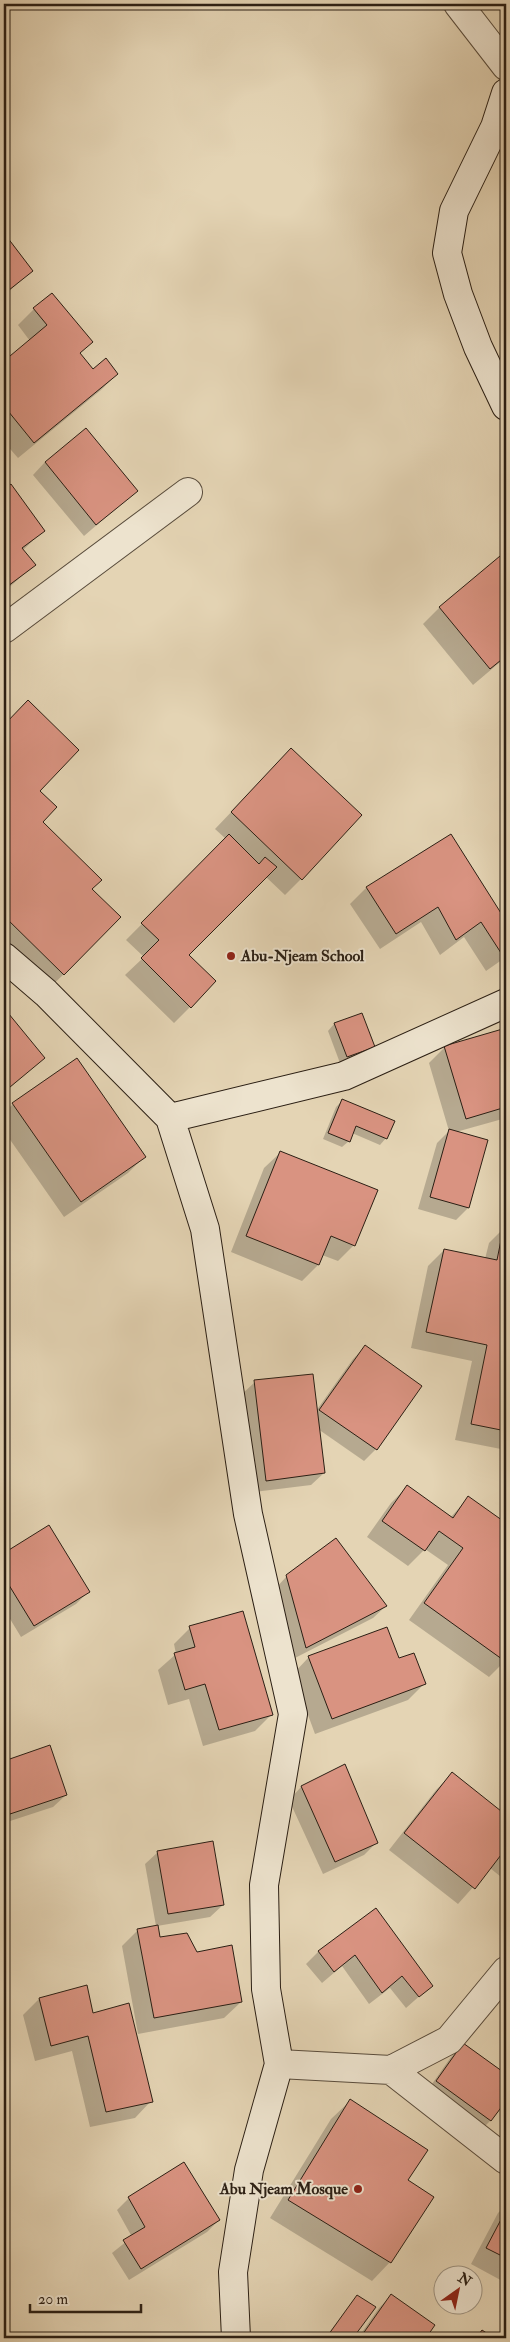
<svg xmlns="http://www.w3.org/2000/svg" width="510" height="2342" font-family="'IM FELL Double Pica',serif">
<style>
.shadow{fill:#0003}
.building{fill:#d99381;stroke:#2b1f14}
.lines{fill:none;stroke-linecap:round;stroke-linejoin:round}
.street-casing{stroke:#594c3c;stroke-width:30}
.secondary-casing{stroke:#2b1f14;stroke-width:30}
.street{stroke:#ede3ce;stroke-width:28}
.secondary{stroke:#ede3ce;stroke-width:28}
.poi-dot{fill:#8f2418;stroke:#ede3ce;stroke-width:2}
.labels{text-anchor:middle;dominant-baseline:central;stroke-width:4;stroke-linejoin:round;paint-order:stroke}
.poi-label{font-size:16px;font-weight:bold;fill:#2b1f14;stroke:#ede3ce;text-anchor:start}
</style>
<rect width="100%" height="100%" fill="#e4d4b4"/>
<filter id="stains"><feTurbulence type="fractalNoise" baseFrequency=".004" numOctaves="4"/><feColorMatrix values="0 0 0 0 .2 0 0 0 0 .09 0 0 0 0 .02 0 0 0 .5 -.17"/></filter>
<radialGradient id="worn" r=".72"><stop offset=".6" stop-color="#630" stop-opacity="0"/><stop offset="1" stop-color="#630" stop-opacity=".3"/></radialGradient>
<!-- shadow -->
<path class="shadow" d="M4,235L31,271L4,296Z
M34,309L92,342L79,354L93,371L117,374L101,390L18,458L4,442V362L30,341L18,325Z
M45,462L136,491L84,536L33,475Z
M11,486L43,531L23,550L34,565L4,592V491Z
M506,552V657L473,685L423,624L439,608Z
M28,702L41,822L91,890L64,974L45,992L4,952V726Z
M275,766L301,879L285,895L266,877L188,955L190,1007L174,1023L125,975L144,957L126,940L226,839L215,829Z
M450,836L506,924V957L486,971L464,937L440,955L421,922L380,949L350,904L366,888Z
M4,1010L43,1058L4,1093Z
M361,1015L373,1046L367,1053L340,1063L328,1031L334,1024Z
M506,1029V1118L456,1132L468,1208L456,1220L418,1209L437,1143L449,1131L429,1063L445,1047Z
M76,1060L144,1157L128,1173L64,1217L4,1131V1113L13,1104Z
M342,1101L386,1138L380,1145L352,1133L349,1141L342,1147L323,1139L336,1107Z
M281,1152L354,1245L338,1261L322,1255L318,1265L302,1281L231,1252L264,1168Z
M505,1227H506V1450L455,1440L472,1361L411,1348L428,1266L444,1250L485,1259L489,1243Z
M365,1347L376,1449L364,1461L318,1429L324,1473L311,1485L254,1492L242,1394L255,1382L316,1411L353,1359Z
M407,1487L450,1518L468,1498L506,1525V1660L489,1677L409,1620L448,1565L425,1549L408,1566L367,1537L391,1503Z
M49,1527L88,1592L76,1604L21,1637L4,1609V1554Z
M287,1576L386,1606L373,1618L293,1659L275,1589Z
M190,1628L272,1714L255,1731L203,1746L189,1699L168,1705L158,1670L176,1654L174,1644Z
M309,1657L398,1660L424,1684L408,1700L315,1734L293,1674Z
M50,1747L66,1795L53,1807L4,1823V1762Z
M344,1766L376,1843L364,1855L323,1874L289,1800L301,1787Z
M452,1774L506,1817V1881L490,1868L458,1904L389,1850L436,1790Z
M158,1852L223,1905L210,1917L157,1926L159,1939L196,1953L241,2002L224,2018L138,2034L122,1946L138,1930L156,1926L145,1864Z
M375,1910L431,1986L406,2008L390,1988L369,2004L342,1966L322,1983L306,1964L318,1952Z
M86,1987L92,2014L151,2101L135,2118L90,2127L72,2051L35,2061L23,2015L39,1999Z
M463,2045L506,2075V2098L490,2121L478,2133L425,2094L451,2057Z
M350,2101L390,2262L372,2281L270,2218L331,2119Z
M506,2127V2157L492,2150Z
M129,2198L219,2220L207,2232L129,2280L112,2253L132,2237L117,2210Z
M506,2205V2283L471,2264L498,2213Z
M357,2296L374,2307L352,2338H325Z
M391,2296L433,2326L424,2338H358L379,2308Z"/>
<!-- building -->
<path class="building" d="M4,233L33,271L4,294Z
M52,293L93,342L80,353L93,369L106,358L118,374L34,443L4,406V361L47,325L33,308Z
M86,428L138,491L96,525L45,462Z
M11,484L45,531L22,548L36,565L4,589V490Z
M506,551V656L490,669L439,607Z
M28,700L79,750L40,791L57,807L43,822L102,880L92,889L121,917L64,975L4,916V725Z
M291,748L362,815L302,880L231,812Z
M229,834L259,864L265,857L277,867L189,955L216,981L191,1008L141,958L159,940L141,923Z
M451,834L506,921V954L503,956L481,922L456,940L438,907L396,934L366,887Z
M4,1008L45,1058L4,1092Z
M362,1013L375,1047L347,1057L334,1023Z
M506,1028V1107L466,1119L444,1046Z
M77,1058L146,1157L81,1202L12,1103Z
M342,1099L395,1121L387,1139L356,1126L350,1142L328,1133Z
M449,1129L488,1140L469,1208L430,1197Z
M280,1151L378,1190L355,1246L331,1236L319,1265L246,1236Z
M504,1225L506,1226V1431L471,1424L487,1345L426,1332L444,1249L497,1260Z
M365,1345L422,1386L377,1450L319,1410Z
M313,1374L325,1473L266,1481L254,1380Z
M407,1485L453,1518L468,1496L506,1523V1662L424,1603L463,1548L439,1531L425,1551L382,1521Z
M49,1525L90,1592L34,1626L4,1577V1553Z
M336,1538L387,1606L306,1648L286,1575Z
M243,1611L273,1715L219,1730L205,1684L185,1690L174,1653L195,1647L189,1626Z
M387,1627L399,1658L414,1653L426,1684L332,1719L308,1656Z
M50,1745L67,1795L10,1814L4,1796V1761Z
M345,1764L378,1843L335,1862L301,1786Z
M452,1772L506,1815V1852L504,1851L475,1889L404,1833Z
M213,1841L224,1905L168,1914L157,1851Z
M376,1908L433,1986L419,1997L402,1976L382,1993L355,1955L334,1972L318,1951Z
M158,1925L160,1937L187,1933L197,1952L232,1945L242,2002L154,2018L137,1929Z
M87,1985L93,2013L129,2003L153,2102L106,2112L88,2036L51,2046L39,1998Z
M463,2043L506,2074V2101L491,2121L436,2081Z
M350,2099L428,2150L408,2180L434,2197L391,2263L288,2200Z
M184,2162L220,2220L141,2269L123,2240L145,2227L128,2197Z
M506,2210V2258L486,2248Z
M391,2294L435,2325L426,2338H360Z
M357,2295L376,2307L353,2338H326Z
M482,2330L494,2338H476Z
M114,2333L115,2338H92Z"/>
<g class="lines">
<!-- street casing -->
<g class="street-casing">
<path id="street" d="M458,4L506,66
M4,629L188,492
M279,2064L391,2070L449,2040L506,1971
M391,2070L506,2160"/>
</g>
<!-- secondary casing -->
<g class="secondary-casing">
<path id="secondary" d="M506,93L495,127L454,211L447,253L458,294L478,347L506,406
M4,957L46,993L170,1118L205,1229L248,1514L293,1714L264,1885L266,1989L279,2064L249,2170L233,2272L236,2338
M170,1118L344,1076L506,1003"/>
</g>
<!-- street -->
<use href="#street" class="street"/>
<!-- secondary -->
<use href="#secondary" class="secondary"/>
</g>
<!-- markers -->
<g class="poi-dot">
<circle cx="231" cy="956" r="5"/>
<circle cx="358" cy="2189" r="5"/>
</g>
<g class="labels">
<!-- poi labels -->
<g class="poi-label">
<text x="241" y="956">Abu-Njeam School</text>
<text x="348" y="2189" text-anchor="end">Abu Njeam Mosque</text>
</g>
</g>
<!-- margin -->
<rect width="510" height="2342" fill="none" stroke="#e4d4b4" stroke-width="20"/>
<rect x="5" y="5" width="500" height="2332" fill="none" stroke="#2b1f14" stroke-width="2.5"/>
<rect x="10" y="10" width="490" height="2322" fill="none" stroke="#2b1f14"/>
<!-- north arrow -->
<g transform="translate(458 2290) rotate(33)"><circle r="24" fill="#ede3ce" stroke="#9f9584"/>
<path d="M0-4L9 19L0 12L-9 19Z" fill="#8f2418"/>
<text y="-8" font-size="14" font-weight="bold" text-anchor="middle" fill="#2b1f14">N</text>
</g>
<!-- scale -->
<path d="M30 2304v8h111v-8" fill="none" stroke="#2b1f14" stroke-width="2.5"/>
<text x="38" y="2304" font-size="15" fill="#2b1f14" stroke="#ede3ce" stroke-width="4" paint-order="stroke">20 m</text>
<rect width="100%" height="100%" filter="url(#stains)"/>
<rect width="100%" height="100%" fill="url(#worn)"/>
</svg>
